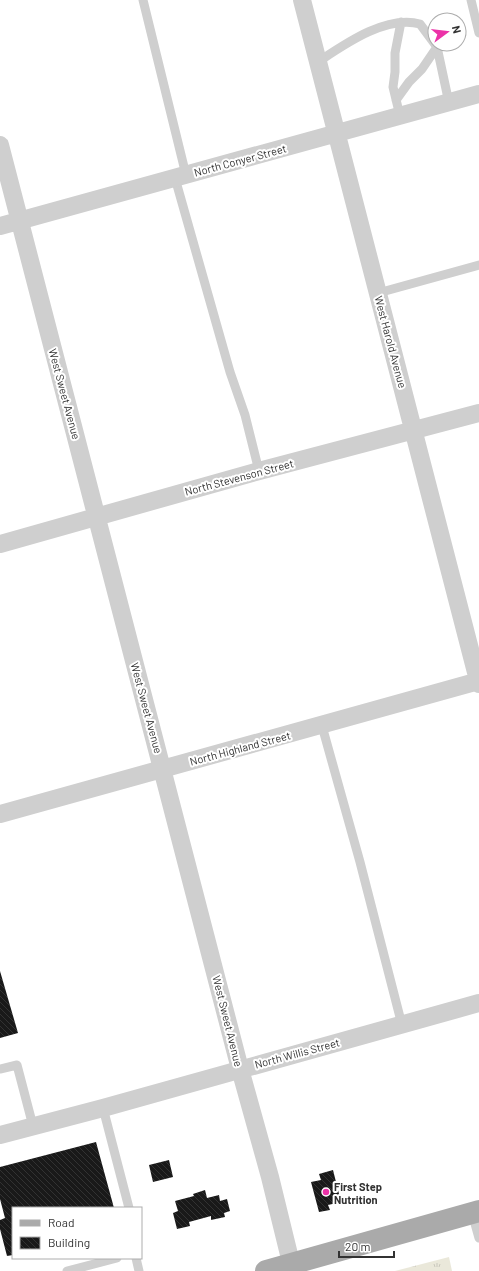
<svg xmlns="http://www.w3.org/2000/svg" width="479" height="1271" font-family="Barlow,sans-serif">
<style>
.grass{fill:url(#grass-tufts)}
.building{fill:url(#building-back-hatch)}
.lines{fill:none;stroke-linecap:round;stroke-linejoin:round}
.lane{stroke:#cfcfcf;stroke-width:9}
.street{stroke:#cfcfcf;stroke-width:18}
.primary{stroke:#aaa;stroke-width:22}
.poi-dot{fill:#ec32a8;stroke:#fff;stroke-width:1.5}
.labels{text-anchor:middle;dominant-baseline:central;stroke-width:4;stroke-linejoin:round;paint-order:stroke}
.street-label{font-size:11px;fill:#323232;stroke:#fff}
.poi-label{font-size:11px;font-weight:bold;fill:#323232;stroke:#fff;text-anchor:start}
</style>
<defs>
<pattern id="grass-tufts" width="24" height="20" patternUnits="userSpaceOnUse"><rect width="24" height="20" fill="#eae8da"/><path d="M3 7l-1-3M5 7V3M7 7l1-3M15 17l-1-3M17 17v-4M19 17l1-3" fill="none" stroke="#c9c7bc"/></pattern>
<pattern id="building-back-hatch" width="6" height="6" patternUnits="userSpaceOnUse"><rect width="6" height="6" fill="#191919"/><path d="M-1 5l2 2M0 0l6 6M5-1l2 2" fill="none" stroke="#323232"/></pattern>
</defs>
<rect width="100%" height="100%" fill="#fff"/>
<!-- grass -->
<path class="grass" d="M449,1257L452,1271H395Z"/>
<!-- building -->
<path class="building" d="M0,971L18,1033L0,1038Z
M96,1142L114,1208H13V1255L7,1256L0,1229V1220L5,1218L0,1199V1167Z
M169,1160L173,1177L153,1182L149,1165Z
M333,1170L341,1202L328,1205L330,1210L319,1212L311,1182L321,1180L319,1174Z
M205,1190L207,1198L219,1195L220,1201L227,1199L230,1211L224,1213L225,1217L211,1220V1216L189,1222L190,1226L177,1229L173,1213L178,1211L175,1201L194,1196L193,1194Z"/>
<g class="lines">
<!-- lane -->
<path class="lane" d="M143,0L186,175
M471,0L479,33
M318,62C345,44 386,15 420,24L437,47L449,103
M396,100L409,82L422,69L437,47
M400,116L393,87L395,72V53L401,22
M175,178L230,372L245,415L259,471
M378,293L479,265
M322,726L360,862L402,1025
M0,1069L17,1065L33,1126
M103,1108L129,1208
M472,1213L479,1238
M136,1258L139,1271
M67,1271L117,1258"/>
<!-- street -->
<path class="street" d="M302,0L479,684
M0,145L240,1069L270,1177L293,1271
M0,226L479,94
M0,544L259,471L479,413
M0,814L479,681
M0,1135L103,1108L479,1003"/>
<!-- primary -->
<path class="primary" d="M266,1271L479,1211"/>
</g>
<!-- markers -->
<circle class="poi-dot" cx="326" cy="1192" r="4"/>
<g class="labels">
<!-- street labels -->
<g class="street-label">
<text transform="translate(240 160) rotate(-15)">North Conyer Street</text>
<text transform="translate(391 342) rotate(75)">West Harold Avenue</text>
<text transform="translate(65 394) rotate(75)">West Sweet Avenue</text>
<text transform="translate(239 477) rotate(-15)">North Stevenson Street</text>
<text transform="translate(147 708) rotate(75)">West Sweet Avenue</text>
<text transform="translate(240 748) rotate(-15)">North Highland Street</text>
<text transform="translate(228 1021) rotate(76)">West Sweet Avenue</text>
<text transform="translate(297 1053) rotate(-15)">North Willis Street</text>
</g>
<!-- poi labels -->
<g class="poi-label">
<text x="334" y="1186">First Step<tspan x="334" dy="13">Nutrition</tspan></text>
</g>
</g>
<!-- legend -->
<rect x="12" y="1207" width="130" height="52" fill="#ffffff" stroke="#adadad"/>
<rect x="20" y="1220" width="20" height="6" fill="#aaaaaa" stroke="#adadad"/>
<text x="48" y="1227" font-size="12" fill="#323232">Road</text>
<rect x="20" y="1237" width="20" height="12" fill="url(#building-back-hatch)" stroke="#adadad"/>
<text x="48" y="1247" font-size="12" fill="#323232">Building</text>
<!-- north arrow -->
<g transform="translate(447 32) rotate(75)"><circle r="19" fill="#ffffff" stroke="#adadad"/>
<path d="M0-3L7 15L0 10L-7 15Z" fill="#ec32a8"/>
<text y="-6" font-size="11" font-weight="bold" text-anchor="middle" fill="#323232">N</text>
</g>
<!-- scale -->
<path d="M339 1251v6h55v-6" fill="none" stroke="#323232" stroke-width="2"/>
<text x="345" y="1251" font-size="12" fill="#323232" stroke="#ffffff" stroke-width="3" paint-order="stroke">20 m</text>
</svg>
